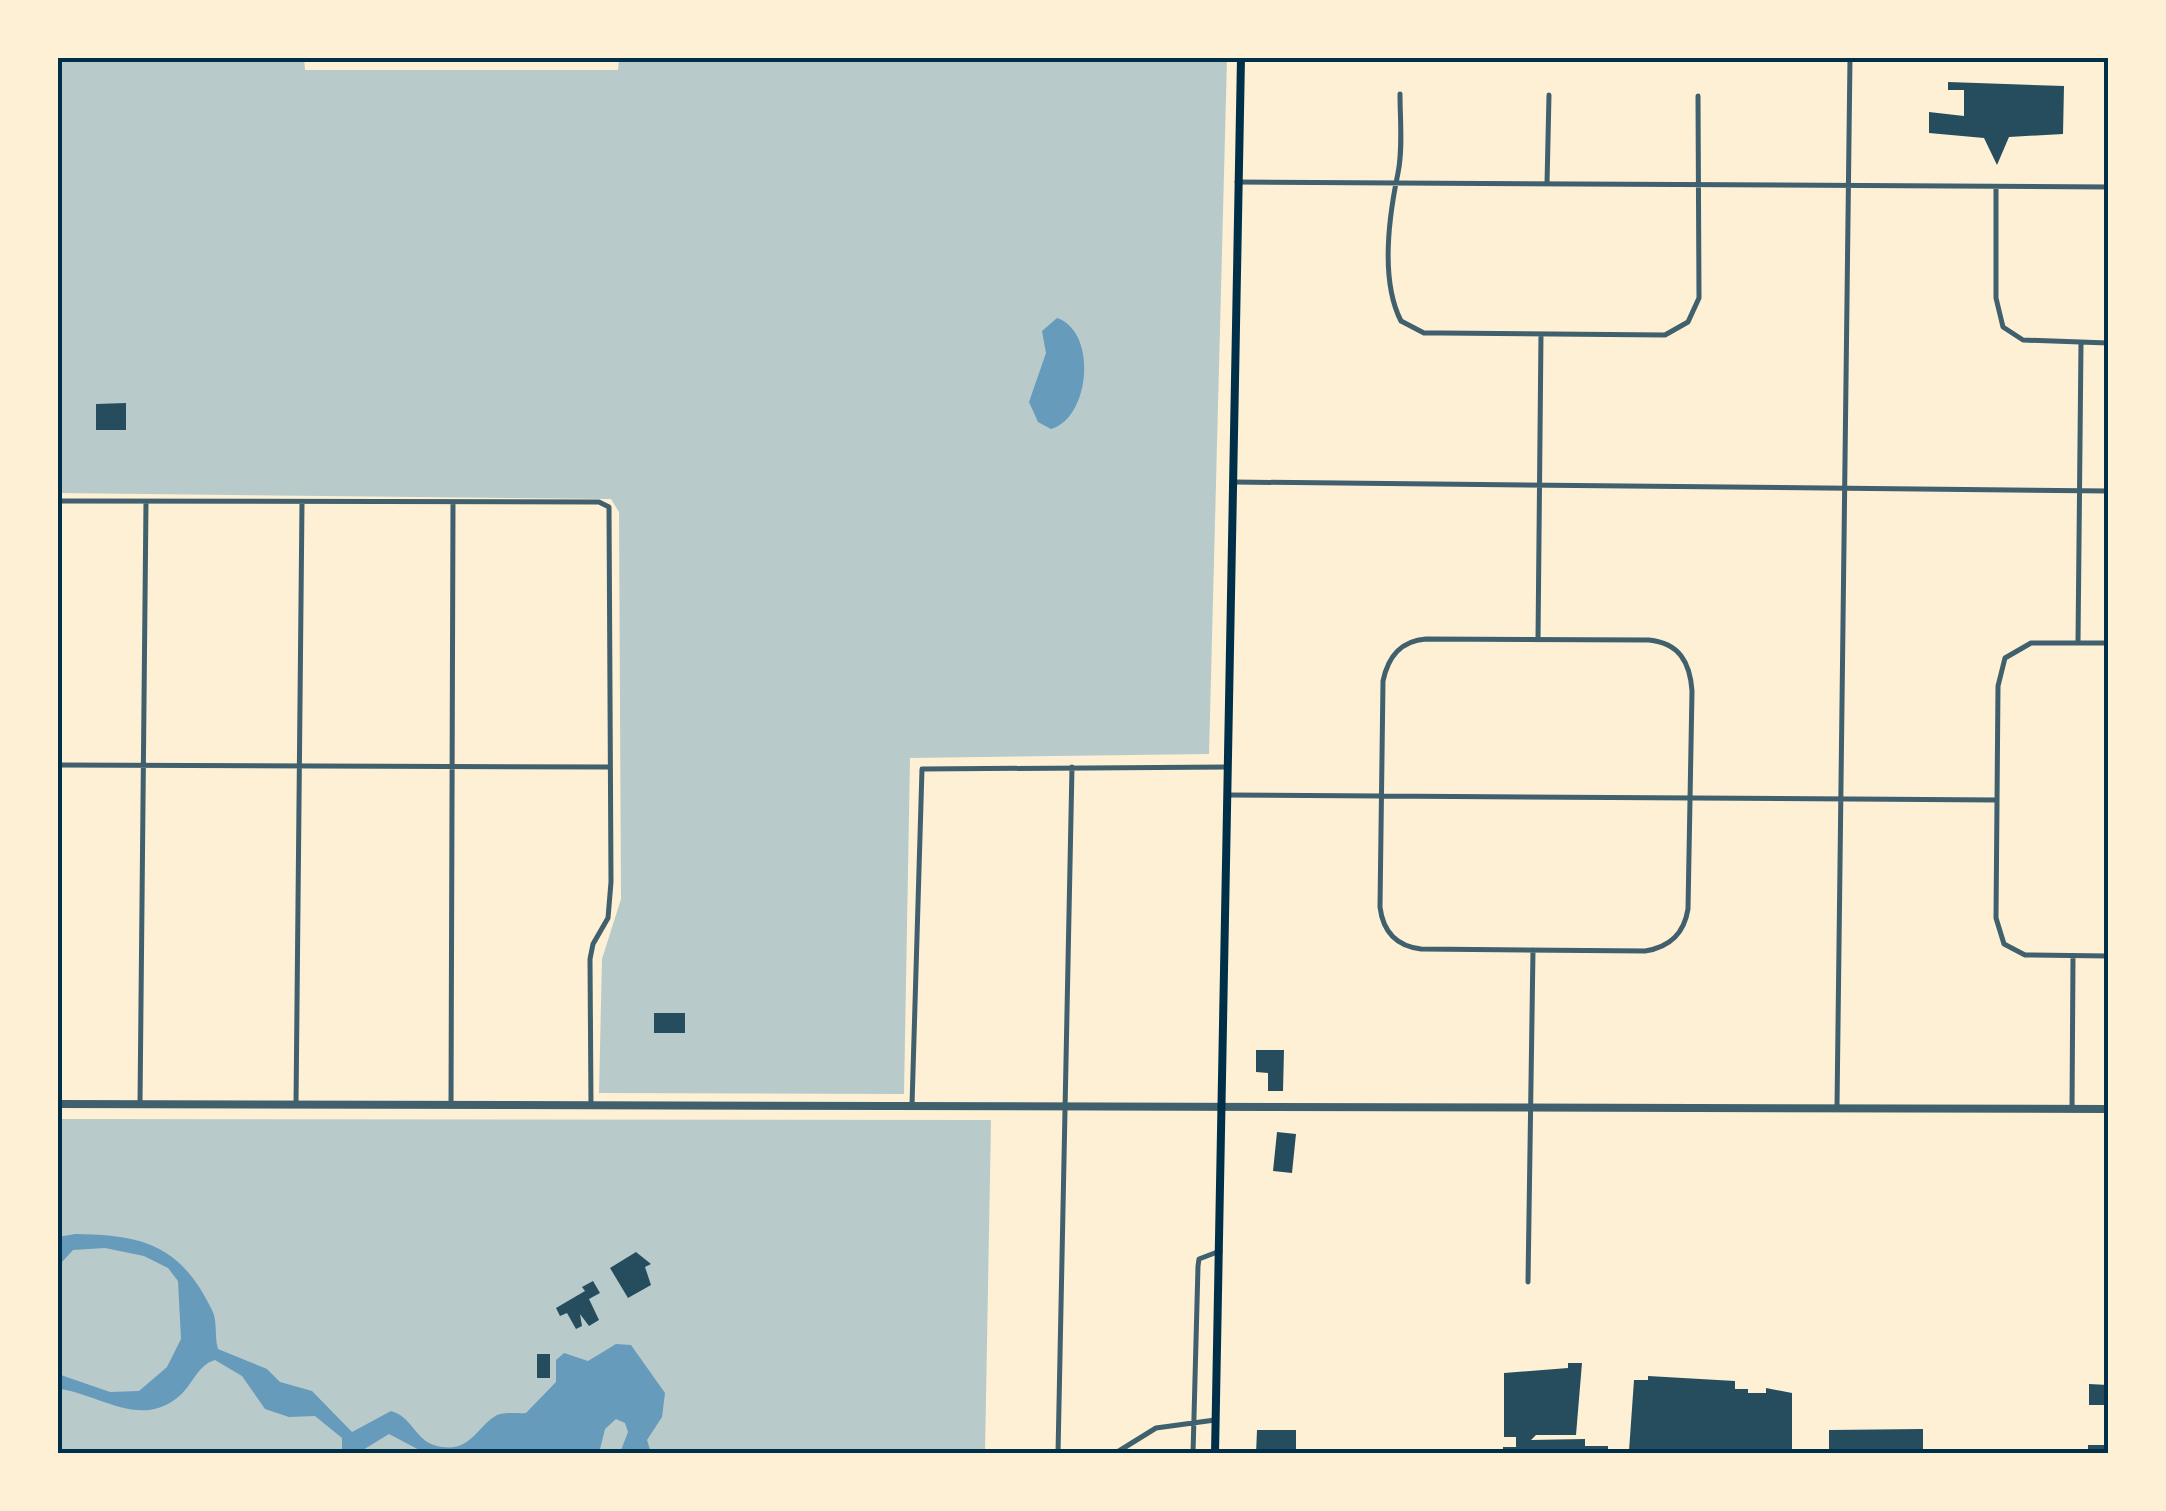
<svg xmlns="http://www.w3.org/2000/svg" width="2166" height="1511" font-family="Quicksand,sans-serif">
<style>
.green{fill:#b9caca}
.water{fill:#669bbc}
.building{fill:#264d5e}
.lines{fill:none;stroke-linecap:round;stroke-linejoin:round}
.minor{stroke:#3f606c;stroke-width:5}
.tertiary{stroke:#3f606c;stroke-width:8}
.secondary{stroke:#003049;stroke-width:8}
.neatline{fill:none;stroke:#003049;stroke-width:4}
</style>
<rect width="100%" height="100%" fill="#fdf0d5"/>
<!-- green -->
<path class="green" d="M58,58H304L305,70H618L619,58H1227L1209,754L910,758L904,1094L599,1093L602,959L621,899L619,512L611,499L58,493Z
M58,1119L991,1120L985,1453L58,1454Z"/>
<!-- water -->
<path class="water" d="M1057,318C1098,332 1090,418 1051,429L1038,422L1029,402L1046,353L1042,331Z
M75,1234C142,1235 180,1244 212,1310C218,1322 214,1336 218,1349L267,1369L280,1382L312,1391L352,1432L391,1411C411,1416 416,1440 434,1445C469,1456 476,1428 494,1417C502,1411 517,1414 526,1413L556,1382V1360L564,1353L588,1361L616,1344L631,1345L665,1393L662,1417L647,1440L651,1453H620L628,1432L625,1423L616,1419L605,1429L599,1453H425L389,1434L358,1453H342V1438L315,1416L289,1417L265,1409L242,1376L215,1360C197,1365 192,1387 177,1398C138,1429 96,1392 58,1389V1374L110,1392L139,1391L167,1367L181,1339L178,1281L168,1268L144,1256L105,1248L73,1250L62,1262L58,1304V1237Z"/>
<!-- building -->
<path class="building" d="M1948,82L2064,86L2063,134L2009,137L1997,165L1984,138L1929,133V112L1964,116V90H1948Z
M126,403V430H96V404Z
M654,1013H685V1033H654Z
M1256,1050H1284L1283,1091H1268V1073L1256,1072Z
M1277,1132L1296,1134L1292,1173L1273,1171Z
M636,1252L651,1264L645,1267L651,1285L628,1298L610,1268Z
M593,1281L600,1293L589,1299L599,1320L589,1326L580,1314L582,1326L576,1329L567,1313L560,1316L556,1308L585,1291L582,1287Z
M537,1354H550V1378H537Z
M1568,1363H1582L1576,1435H1536L1531,1440L1585,1439V1446H1608V1454H1503V1447H1516V1437H1504V1373L1568,1368Z
M1648,1376L1735,1381V1389H1748V1393H1766V1388L1792,1393V1454L1629,1451L1634,1380H1648Z
M2089,1384L2108,1385V1405H2089Z
M1923,1429V1454H1829V1430Z
M1257,1430H1296V1454H1256Z
M2088,1445H2108V1454H2088Z"/>
<g class="lines">
<!-- minor -->
<path class="minor" d="M1400,94C1400,119 1403,149 1398,173C1389,216 1380,280 1401,321L1424,333H1442L1665,335L1688,322L1699,298L1698,96
M1237,182L2108,187
M1547,184L1549,95
M1996,187V298L2003,327L2023,340L2108,343
M1234,482L2108,491
M58,501L599,502L609,507L611,882L608,918L593,944L590,959L591,1106
M1426,639L1649,640C1679,643 1690,662 1692,691L1688,909C1684,934 1670,947 1645,951L1421,949C1396,946 1383,932 1380,907L1383,681C1388,657 1400,641 1426,639Z
M1538,640L1541,334
M2078,643L2081,343
M2108,643H2031L2005,658L1998,686L1996,918L2004,944L2025,955L2108,956
M58,765L609,767
M1228,795L1997,800
M140,1104L146,502
M296,1105L302,502
M912,1105L922,769L1228,767
M451,1106L453,502
M1837,1107L1850,58
M2072,1109L2073,957
M1528,1282L1533,950
M1058,1454L1072,767
M1114,1454L1156,1428L1215,1420
M1193,1454L1198,1266L1199,1259L1220,1251"/>
<!-- tertiary -->
<path class="tertiary" d="M58,1104L2108,1109"/>
<!-- secondary -->
<path class="secondary" d="M1215,1454L1241,58"/>
</g>
<!-- border -->
<rect width="2166" height="1511" fill="none" stroke="#fdf0d5" stroke-width="120"/>
<rect x="60" y="60" width="2046" height="1391" class="neatline"/>
</svg>
